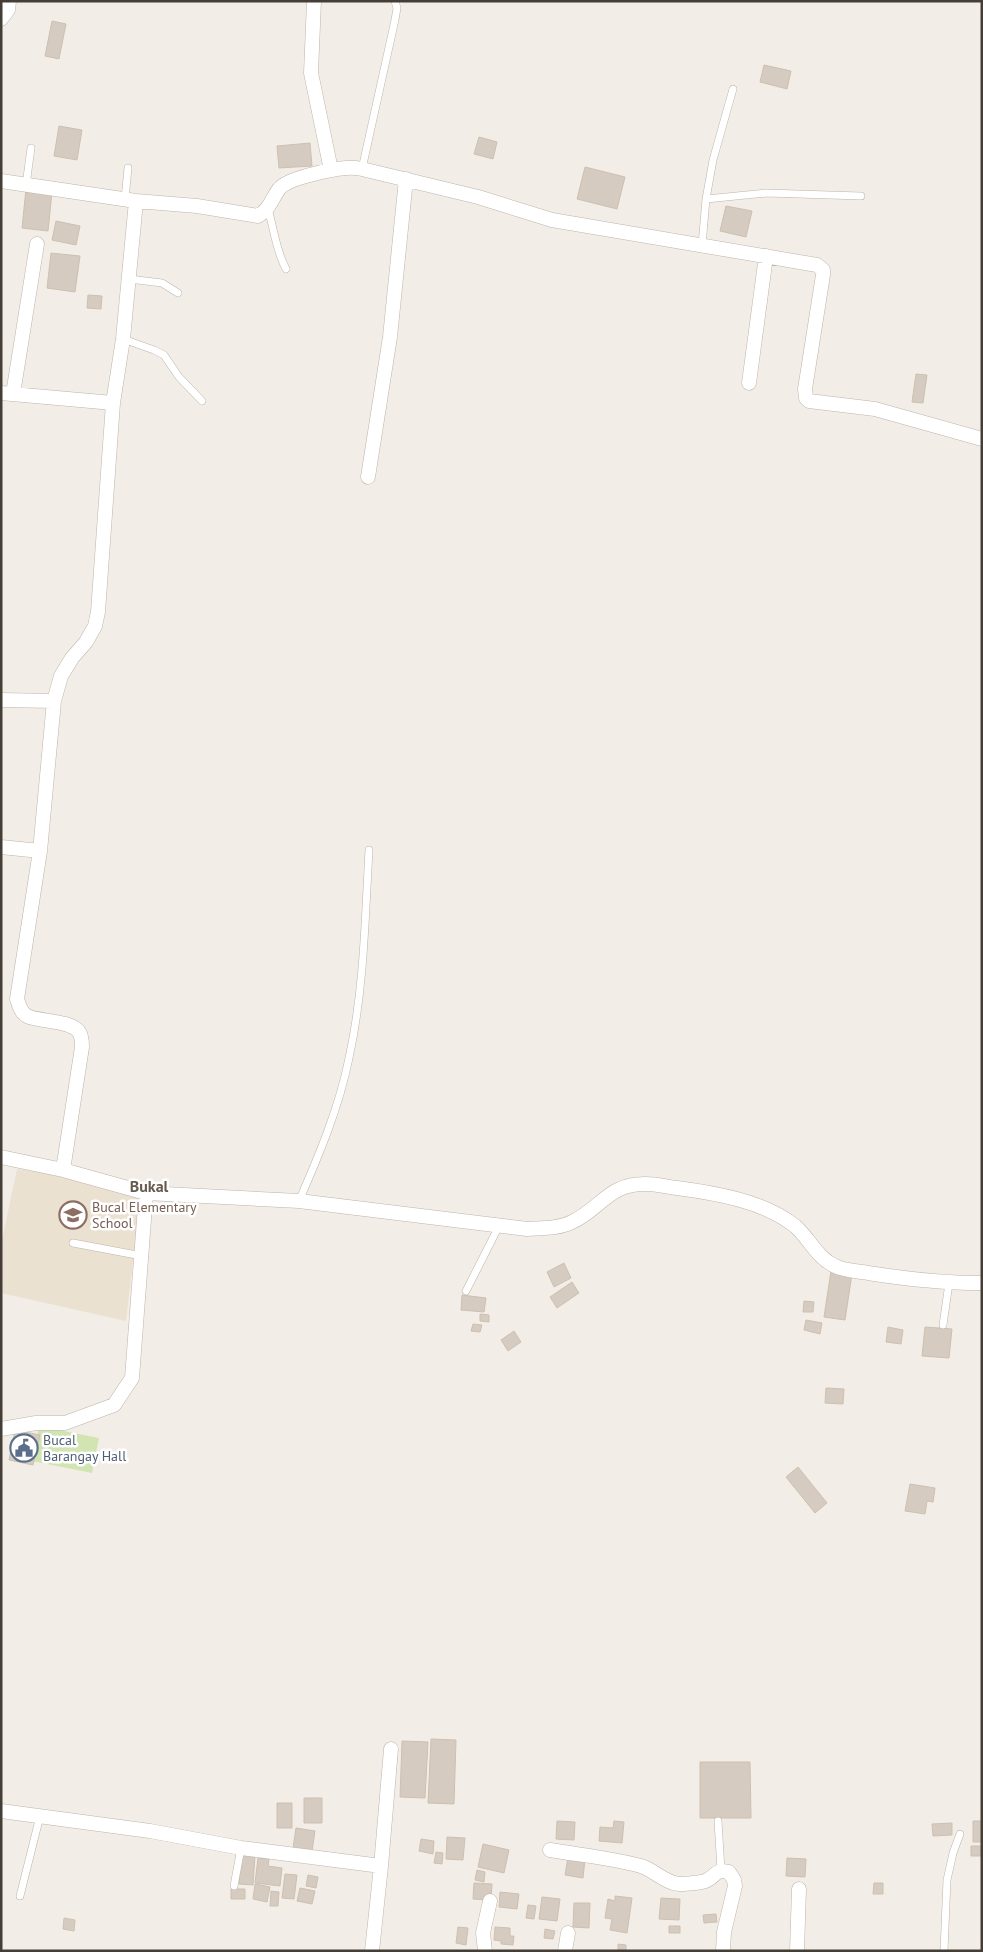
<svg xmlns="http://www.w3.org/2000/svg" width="983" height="1952" font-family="'PT Sans',sans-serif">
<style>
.education{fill:#eae1d1}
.green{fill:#d1e4b2}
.building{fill:#d6cbc0;stroke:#cdc0b0}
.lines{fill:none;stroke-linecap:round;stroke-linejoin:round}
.service-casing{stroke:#bdb4aa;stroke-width:8}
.minor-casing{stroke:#bdb4aa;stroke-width:15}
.service{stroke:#fff;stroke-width:7}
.minor{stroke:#fff;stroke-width:14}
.labels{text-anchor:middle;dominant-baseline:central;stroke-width:5;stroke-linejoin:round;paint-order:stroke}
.education-label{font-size:14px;fill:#785e54;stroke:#fff;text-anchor:start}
.service-label{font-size:14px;fill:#4e5e75;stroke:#fff;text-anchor:start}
.quarter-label{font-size:16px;font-weight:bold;fill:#675b4e;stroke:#fff}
</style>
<rect width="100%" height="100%" fill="#f2eee7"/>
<!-- education -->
<path class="education" d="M17,1169L142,1184L126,1321L1,1293V1245Z"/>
<!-- green -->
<path class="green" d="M39,1426L99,1438L92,1473L32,1461Z"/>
<!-- building -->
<path class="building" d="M52,21L66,24L59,59L45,56Z
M764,65L791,71L787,89L760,82Z
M59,126L82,130L77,160L54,156Z
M479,137L497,142L493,159L474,154Z
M310,143L312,166L279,168L277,146Z
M585,167L625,177L617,209L577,199Z
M26,189L52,192L48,231L22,228Z
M726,206L752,211L746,237L720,231Z
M56,221L80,226L76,245L52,240Z
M51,253L80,256L75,292L47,288Z
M88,295L102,296L101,309L87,308Z
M916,374L927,375L923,403L912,402Z
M564,1263L571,1278L554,1287L547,1272Z
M831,1271L852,1274L845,1320L824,1317Z
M572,1282L579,1293L557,1308L550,1297Z
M462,1295L486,1298L484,1312L461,1310Z
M804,1301L814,1302L813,1312H803Z
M480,1314L489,1315V1322L480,1321Z
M806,1320L822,1323L820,1334L804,1330Z
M473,1324L482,1325L480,1332L471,1331Z
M888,1327L903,1330L901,1344L886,1342Z
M925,1327L952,1329L949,1358L922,1356Z
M514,1331L521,1342L508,1351L501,1340Z
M826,1388L844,1389L843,1404L825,1403Z
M15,1430L40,1435L33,1465L9,1460Z
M798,1467L827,1503L815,1513L786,1477Z
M910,1484L935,1488L933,1502L927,1501L925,1514L905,1511Z
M431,1739L456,1740L454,1804L428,1803Z
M402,1741L428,1742L425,1798L400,1797Z
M700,1762H750L751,1818H700Z
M304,1798H322V1823H304Z
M277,1803H292V1828H277Z
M557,1821L575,1822L574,1840L556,1839Z
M614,1821L624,1822L622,1843L599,1841L600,1827L613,1828Z
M973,1821H982V1842H973Z
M952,1823V1835L933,1836L932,1824Z
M296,1828L315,1831L312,1851L293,1848Z
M447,1837L465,1838L463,1860L446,1859Z
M421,1839L434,1841L433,1854L419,1851Z
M483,1844L509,1850L504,1873L478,1867Z
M971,1846H982V1856H971Z
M436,1852L443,1853L442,1864L434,1863Z
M241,1854L255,1855L253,1885L239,1884Z
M568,1857L585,1859L583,1878L565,1875Z
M258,1858L269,1859L268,1866L282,1868L280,1886L255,1883Z
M787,1858L806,1859L805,1877L786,1876Z
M477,1870L485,1872L484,1882L475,1880Z
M285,1874L297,1875L294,1899L282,1898Z
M308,1875L318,1877L316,1888L306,1886Z
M474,1883L492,1884L491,1900L473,1899Z
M874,1883H883V1894H873Z
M255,1884L270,1887L267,1902L253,1899Z
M300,1888L315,1891L312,1904L297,1901Z
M231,1889H245V1899H231Z
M271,1891L279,1892L278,1906H270Z
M500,1892L519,1894L517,1909L499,1907Z
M615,1896L632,1898L627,1933L610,1930L612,1919L605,1918L608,1899L615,1901Z
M542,1897L560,1899L557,1921L539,1919Z
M661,1898L680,1899L679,1920L659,1919Z
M574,1903H590L589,1928L573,1927Z
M528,1905L536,1906L534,1919L526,1918Z
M716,1914L717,1922L704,1923L703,1915Z
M64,1918L75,1920L74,1931L63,1929Z
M669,1926H680V1933H669Z
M458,1927L468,1928L466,1945L456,1943Z
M495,1927L510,1928V1936H514L513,1945L501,1944V1941L494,1940Z
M545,1929L555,1931L553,1939L544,1938Z
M618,1944L626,1945V1950H618Z"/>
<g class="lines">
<!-- service casing -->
<g class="service-casing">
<path id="service" d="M362,169L395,20L397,8L395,1
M26,185L31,148
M125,199L128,168
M706,199L713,160L733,89
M268,209C274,229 276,251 286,269
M702,245L706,199L766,193L861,196
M129,279L162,283L178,293
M123,339L154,350L164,355L179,377L202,401
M299,1201C319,1155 339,1108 349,1058C364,990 365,919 369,850
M73,1243L142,1256
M466,1291L499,1226
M943,1325L949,1283
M718,1821L721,1870
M234,1886L241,1848
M20,1896L40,1816
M944,1951L947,1880L953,1853L960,1834"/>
</g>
<!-- minor casing -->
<g class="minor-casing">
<path id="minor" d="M314,1L311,73L331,170
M1,19L8,10L9,1
M1,181L136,201L123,339L113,403L98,612L95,626L86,642L72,658L61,676L54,701L40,851L17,999C19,1005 21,1013 27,1016C39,1022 71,1020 79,1032C82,1036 82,1042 82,1047L63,1170
M136,201L197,206L258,216C270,209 271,200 279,189C287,178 333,169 346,168C352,167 357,168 362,169L478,197L552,220L817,265L823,270V275L805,389L806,398L809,401L875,409L982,439
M749,383L766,256
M1,393L113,403
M13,394L37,244
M368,477L390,337L406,179
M1,700L54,701
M1,847L40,851
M1,1157L63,1170L146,1193L299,1201L527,1229C541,1228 558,1229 572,1222C602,1208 608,1183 647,1184C657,1184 667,1187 677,1188C715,1193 764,1201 795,1226C809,1238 817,1258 835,1266C845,1271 858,1271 868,1273C906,1279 943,1283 982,1283
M1,1429L36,1423H65L114,1405L132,1378L146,1193
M1,1811L150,1831L241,1848L381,1866
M550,1850C580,1855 612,1858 641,1866C654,1870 665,1883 679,1884C686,1884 695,1883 702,1882C716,1879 713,1868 729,1872L734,1880L735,1886L724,1932L723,1951
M372,1951L381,1866L391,1749
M485,1951L483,1933L490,1901
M565,1951L568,1933
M797,1951L799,1889"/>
</g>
<!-- service -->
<use href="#service" class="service"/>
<!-- minor -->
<use href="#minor" class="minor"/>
</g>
<!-- icons -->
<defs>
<g id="school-ring" transform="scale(1.4375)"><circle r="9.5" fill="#fff" stroke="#8d6e63" stroke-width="1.5"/><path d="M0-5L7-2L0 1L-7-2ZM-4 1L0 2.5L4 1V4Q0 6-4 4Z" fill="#8d6e63"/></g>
<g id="civic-ring" transform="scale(1.4375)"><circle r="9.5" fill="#fff" stroke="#5c6f8a" stroke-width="1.5"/><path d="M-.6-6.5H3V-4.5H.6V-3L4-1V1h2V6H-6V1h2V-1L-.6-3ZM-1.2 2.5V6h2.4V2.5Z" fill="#5c6f8a"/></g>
</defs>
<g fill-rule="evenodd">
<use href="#school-ring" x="73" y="1215"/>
<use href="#civic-ring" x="24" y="1448"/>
</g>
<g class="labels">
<!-- education labels -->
<g class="education-label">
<text x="92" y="1207">Bucal Elementary<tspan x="92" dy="16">School</tspan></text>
</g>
<!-- service labels -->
<g class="service-label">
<text x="43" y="1440">Bucal<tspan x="43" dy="16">Barangay Hall</tspan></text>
</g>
<!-- quarter labels -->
<g class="quarter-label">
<text x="149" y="1186">Bukal</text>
</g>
</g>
<!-- border -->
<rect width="983" height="1952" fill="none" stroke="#453e36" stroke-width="5"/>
</svg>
